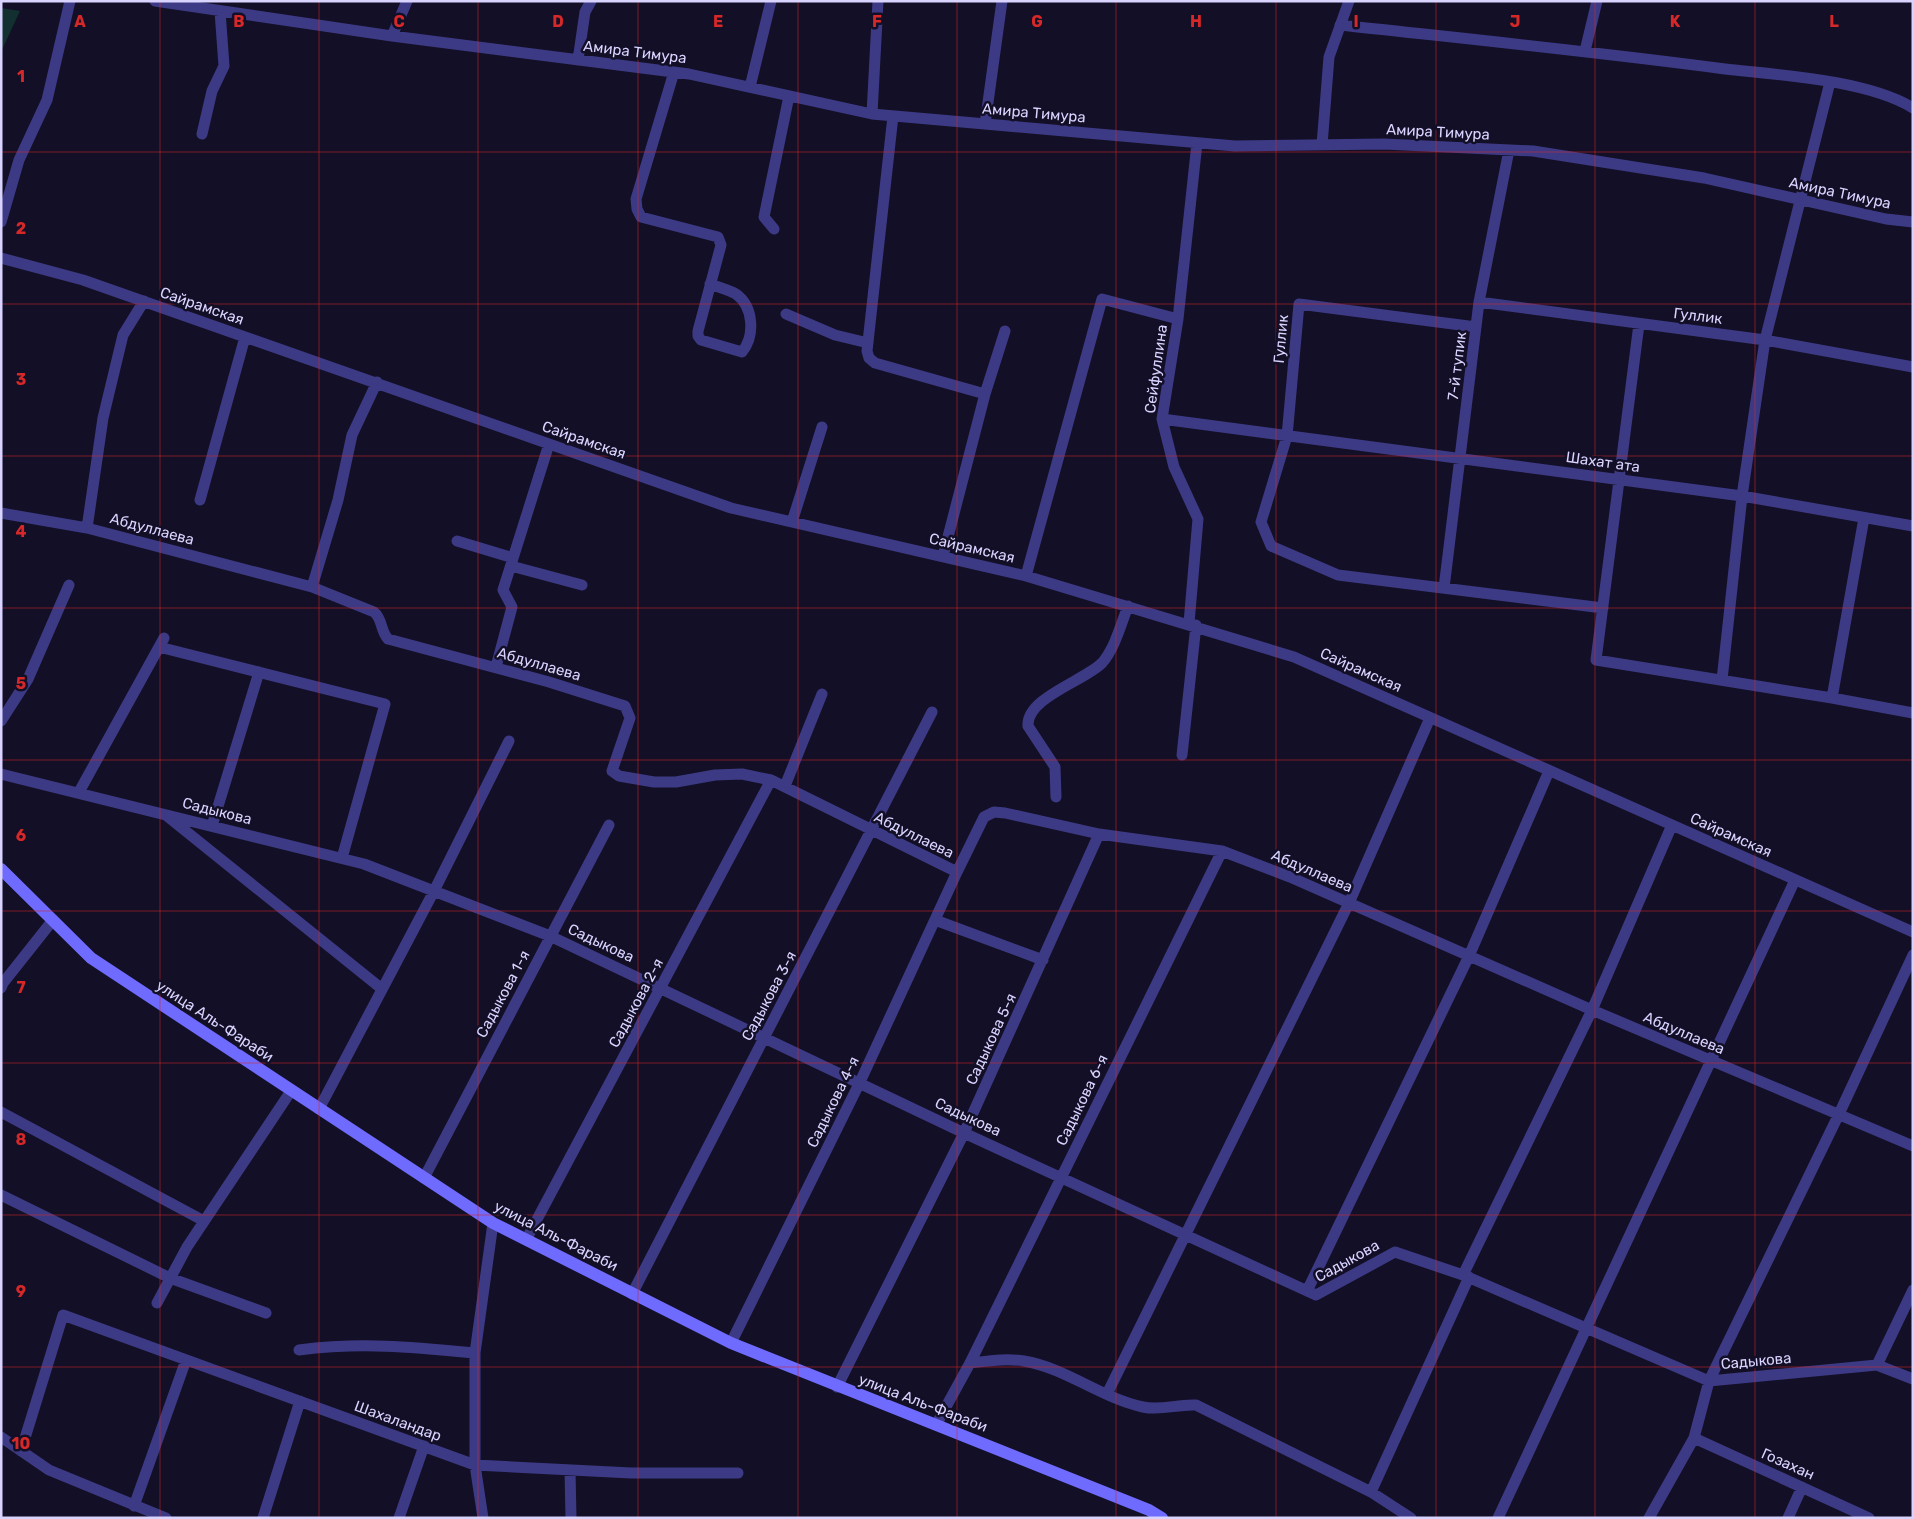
<svg xmlns="http://www.w3.org/2000/svg" width="1914" height="1519" font-family="Rubik,sans-serif">
<style>
.green{fill:#12302f}
.lines{fill:none;stroke-linecap:round;stroke-linejoin:round}
.street{stroke:#3d3a85;stroke-width:11}
.secondary{stroke:#6f6bff;stroke-width:12}
.grid{fill:none;stroke:#d62828;stroke-width:1;stroke-opacity:0.55}
.labels{text-anchor:middle;dominant-baseline:central;stroke-width:5;stroke-linejoin:round;paint-order:stroke}
.street-label{font-size:15px;fill:#d9d4ff;stroke:#130f26}
.grid-label{font-size:16px;text-anchor:middle;font-weight:bold;fill:#d62828;stroke:#130f26;stroke-width:5;stroke-linejoin:round;paint-order:stroke}
</style>
<rect width="100%" height="100%" fill="#130f26"/>
<!-- green -->
<path class="green" d="M1,8L20,11L1,52Z"/>
<g class="lines">
<!-- street -->
<path class="street" d="M155,1L392,36L689,74L872,114L1235,146L1384,144L1533,151L1704,178L1886,219L1913,222
M1340,25C1468,39 1597,52 1725,69C1779,75 1867,80 1913,108
M392,36L407,1
M1585,51L1597,1
M578,60L585,12L591,1
M674,72L636,199L637,209L641,217L718,237L721,245L698,331V336L701,340L742,352C755,336 754,307 736,294C729,290 718,287 710,284
M750,87L771,1
M872,114L878,1
M893,116L867,351L869,358L875,363L985,394L943,556
M985,124L1002,1
M202,134L212,91L224,66L220,11
M1322,145L1329,57L1349,1
M1,222L19,160L47,100L70,1
M774,229L764,217L789,96
M1,258L83,280L731,508L1026,576L1294,657L1913,932
M1479,302L1765,340L1913,367
M786,314L835,335L868,343
M1639,324L1596,660L1832,698L1913,713
M1476,327L1299,304L1287,436L1261,522L1271,546L1338,575L1603,608
M985,394L1005,331
M1162,419L1742,496L1913,526
M200,500L245,337
M1,513L87,528L312,587L374,612C383,619 380,631 388,639L549,682L625,706L630,718L612,771L619,776L654,782H676L715,775L742,774L771,780L957,872L984,817L994,812L1005,813L1099,834L1222,851L1290,877L1592,1010L1913,1146
M792,522L822,427
M87,528L103,418L123,335L144,301
M457,541L513,558
M511,566L582,585
M1026,576L1102,299L1178,319
M312,587L338,500L352,435L377,382
M1444,588L1479,302L1509,150
M1189,623L1198,519L1174,467L1162,419L1178,319L1197,143
M159,647L385,704L342,858
M496,667L512,607L503,590L549,444
M1722,680L1742,496L1765,340L1830,82
M1832,698L1864,518
M1,721L28,679L69,585
M1182,755L1196,625
M1,774L364,864L550,936L964,1133L1316,1295L1395,1252L1463,1275L1709,1381L1877,1365L1913,1379
M785,786L822,694
M79,792L164,638
M1056,797L1055,767L1028,726C1026,698 1084,681 1102,663C1115,648 1121,624 1128,606
M167,816L382,989
M212,826L259,672
M935,920L1043,960
M1,988L3,983L53,920
M319,1109L434,891L509,741
M1,1112L204,1221
M424,1178L609,825
M1,1195L170,1278L266,1313
M526,1240L771,780
M1463,1275L1592,1010L1672,825
M1307,1291L1469,956L1549,771
M632,1294L932,712
M157,1303L187,1247L291,1091
M731,1343L860,1082L957,872
M299,1350C362,1342 412,1347 475,1353
M970,1363C988,1361 1006,1358 1024,1361C1066,1368 1101,1398 1143,1407C1161,1411 1177,1404 1196,1405L1371,1492L1411,1518
M1877,1365L1913,1290
M837,1387L964,1133L1099,834
M1107,1394L1349,903L1430,718
M936,1425L970,1363L1222,851
M1,1437L49,1470L166,1518
M1694,1438L1869,1518
M21,1451L63,1315L475,1465L631,1473H738
M570,1470L571,1518
M1371,1492L1469,1277
M134,1506L186,1360
M263,1518L300,1401
M399,1518L424,1446
M483,1518L475,1465V1353L493,1223
M1498,1518L1795,880
M1649,1518L1694,1438L1709,1381L1839,1114L1913,955
M1788,1518L1802,1487"/>
<!-- secondary -->
<path class="secondary" d="M1,869L91,958L493,1223L731,1343L1149,1510L1162,1518"/>
</g>
<!-- grid -->
<path class="grid" d="M160,1V1518M319,1V1518M478,1V1518M638,1V1518M798,1V1518M957,1V1518M1116,1V1518M1276,1V1518M1436,1V1518M1595,1V1518M1755,1V1518M1,152H1913M1,304H1913M1,456H1913M1,608H1913M1,760H1913M1,911H1913M1,1063H1913M1,1215H1913M1,1367H1913"/>
<g class="labels">
<!-- street labels -->
<g class="street-label">
<text transform="translate(635 52) rotate(7)">Амира Тимура</text>
<text transform="translate(1034 113) rotate(5)">Амира Тимура</text>
<text transform="translate(1438 132) rotate(3)">Амира Тимура</text>
<text transform="translate(1840 193) rotate(12)">Амира Тимура</text>
<text transform="translate(202 306) rotate(19)">Сайрамская</text>
<text transform="translate(1698 316) rotate(7)">Гуллик</text>
<text transform="translate(1281 339) rotate(-85)">Гуллик</text>
<text transform="translate(1457 366) rotate(-83)">7-й тупик</text>
<text transform="translate(1156 369) rotate(-82)">Сейфуллина</text>
<text transform="translate(584 440) rotate(19)">Сайрамская</text>
<text transform="translate(1603 462) rotate(8)">Шахат ата</text>
<text transform="translate(152 529) rotate(15)">Абдуллаева</text>
<text transform="translate(972 548) rotate(13)">Сайрамская</text>
<text transform="translate(539 664) rotate(16)">Абдуллаева</text>
<text transform="translate(1361 670) rotate(24)">Сайрамская</text>
<text transform="translate(217 811) rotate(14)">Садыкова</text>
<text transform="translate(914 835) rotate(26)">Абдуллаева</text>
<text transform="translate(1731 835) rotate(24)">Сайрамская</text>
<text transform="translate(1312 871) rotate(23)">Абдуллаева</text>
<text transform="translate(601 943) rotate(25)">Садыкова</text>
<text transform="translate(503 994) rotate(-62)">Садыкова 1-я</text>
<text transform="translate(769 996) rotate(-62)">Садыкова 3-я</text>
<text transform="translate(636 1003) rotate(-62)">Садыкова 2-я</text>
<text transform="translate(215 1021) rotate(33)">улица Аль-Фараби</text>
<text transform="translate(1684 1033) rotate(23)">Абдуллаева</text>
<text transform="translate(991 1039) rotate(-65)">Садыкова 5-я</text>
<text transform="translate(1082 1100) rotate(-64)">Садыкова 6-я</text>
<text transform="translate(833 1102) rotate(-64)">Садыкова 4-я</text>
<text transform="translate(968 1117) rotate(25)">Садыкова</text>
<text transform="translate(556 1236) rotate(27)">улица Аль-Фараби</text>
<text transform="translate(1347 1261) rotate(-29)">Садыкова</text>
<text transform="translate(1756 1361) rotate(-5)">Садыкова</text>
<text transform="translate(923 1403) rotate(21)">улица Аль-Фараби</text>
<text transform="translate(398 1421) rotate(20)">Шахаландар</text>
<text transform="translate(1788 1464) rotate(24)">Гозахан</text>
</g>
</g>
<g class="grid-label">
<text x="80" y="27">A</text>
<text x="239" y="27">B</text>
<text x="399" y="27">C</text>
<text x="558" y="27">D</text>
<text x="718" y="27">E</text>
<text x="877" y="27">F</text>
<text x="1037" y="27">G</text>
<text x="1196" y="27">H</text>
<text x="1356" y="27">I</text>
<text x="1515" y="27">J</text>
<text x="1675" y="27">K</text>
<text x="1834" y="27">L</text>
<text x="21" y="82">1</text>
<text x="21" y="234">2</text>
<text x="21" y="385">3</text>
<text x="21" y="537">4</text>
<text x="21" y="689">5</text>
<text x="21" y="841">6</text>
<text x="21" y="993">7</text>
<text x="21" y="1145">8</text>
<text x="21" y="1297">9</text>
<text x="21" y="1449">10</text>
</g>
<!-- border -->
<rect width="1914" height="1519" fill="none" stroke="#d9d4ff" stroke-width="5"/>
</svg>
